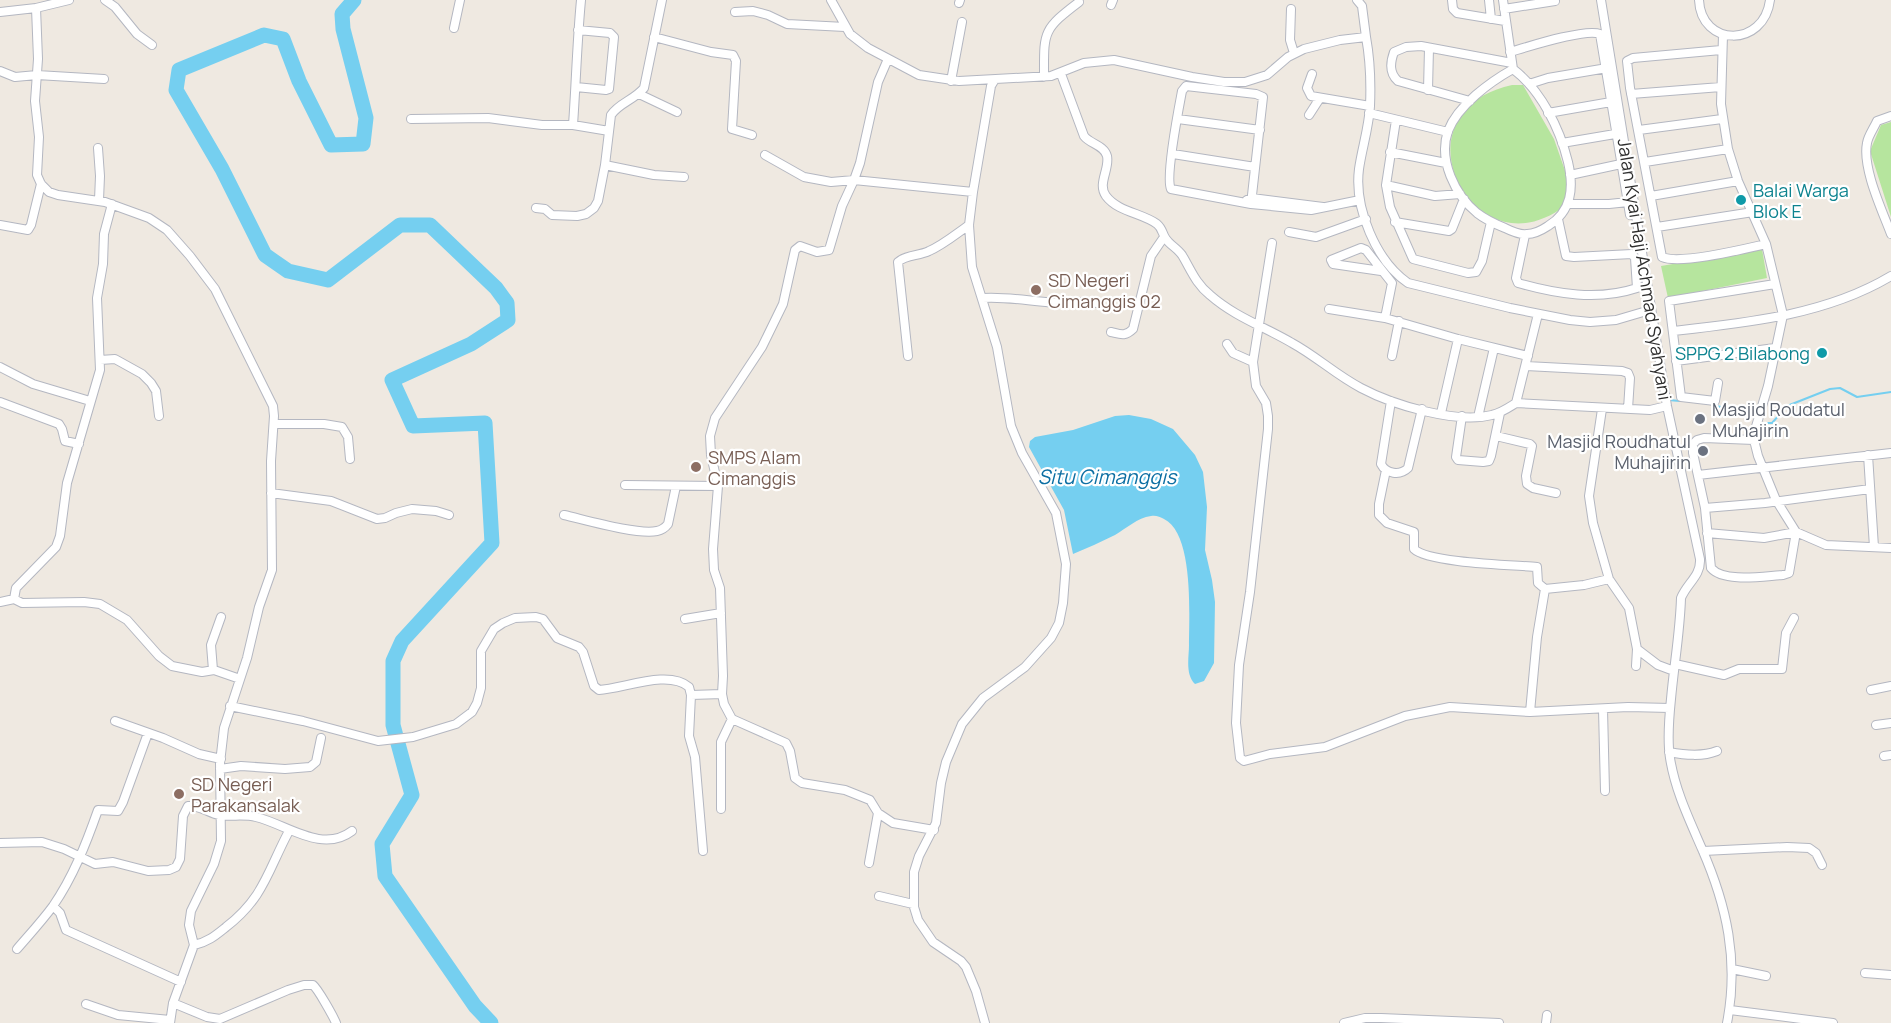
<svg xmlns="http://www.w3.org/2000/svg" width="1891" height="1023" font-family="Manrope,sans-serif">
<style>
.green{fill:#b6e59e}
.water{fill:#75cff0}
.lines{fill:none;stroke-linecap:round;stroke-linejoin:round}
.stream{stroke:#75cff0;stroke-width:2}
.river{stroke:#75cff0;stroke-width:15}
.street-casing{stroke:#b4b7c1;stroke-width:10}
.street{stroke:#fff;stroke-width:8}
.culture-dot{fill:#0f9aa8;stroke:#fff;stroke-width:2}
.education-dot{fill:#8d6e63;stroke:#fff;stroke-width:2}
.worship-dot{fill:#6b7280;stroke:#fff;stroke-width:2}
.labels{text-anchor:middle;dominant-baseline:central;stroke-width:4.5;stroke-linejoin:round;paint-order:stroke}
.culture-label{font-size:18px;fill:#0d838f;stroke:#fff;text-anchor:start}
.street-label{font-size:18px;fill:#2e2e2e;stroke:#fff}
.education-label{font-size:18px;fill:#785e54;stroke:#fff;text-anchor:start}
.worship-label{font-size:18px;fill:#5b616d;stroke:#fff;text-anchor:start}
.water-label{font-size:20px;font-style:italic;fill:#0d6fa3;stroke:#fff}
</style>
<rect width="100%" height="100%" fill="#efe9e1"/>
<!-- green -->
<path class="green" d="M1512,85H1523L1554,139L1569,182L1566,205C1473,278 1389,112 1512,85Z
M1891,122V217L1870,151L1881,125Z
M1762,249L1767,278L1668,298L1661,266Z"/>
<!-- water -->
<path class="water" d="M1129,415L1151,419L1173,429L1195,455L1203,472L1207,507L1205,550L1212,580L1215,602L1214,663L1204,681L1195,684C1185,674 1189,657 1189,645C1189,614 1194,534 1164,519C1160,517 1156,515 1151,516C1137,518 1127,528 1115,535C1101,542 1087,548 1073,554L1064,510L1029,447L1030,441L1035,437L1073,430L1115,416Z"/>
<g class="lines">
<!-- stream -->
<path class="stream" d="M1668,400L1680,401
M1712,405L1756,415
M1761,423H1772L1787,406L1830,389L1840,388L1857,397L1891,392"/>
<!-- river -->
<path class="river" d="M354,0L342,14L343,29L366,118L363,144L331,145L299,81L283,39L264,35L179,70L176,90L222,169L265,255L288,271L328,280L400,225H430L496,288L507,303L508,320L471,344L392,380L413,426L485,423L492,543L402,641L393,661V725L412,795L382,844L385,876L475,1006L491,1023"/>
<!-- street casing -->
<g class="street-casing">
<path id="street" d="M105,0L115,7L137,34L152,45
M831,0L850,34L868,48L919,75L959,81L1051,76L1084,63L1114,60L1192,77L1224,82H1245L1267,75L1288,57L1304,49L1340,40L1366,37C1370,59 1371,83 1370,106C1369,127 1362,148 1359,169C1354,208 1376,261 1408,283L1510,308L1570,320L1590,322L1616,320L1650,310
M1357,0L1362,6L1366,37
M1452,0L1453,9L1457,13L1505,21
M1489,0L1491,19
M1503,0L1513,69C1541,90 1560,129 1568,162C1574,188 1572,211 1548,226C1542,230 1534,234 1527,234C1520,235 1511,231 1505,228C1495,224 1486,220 1477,213C1455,195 1438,160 1448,131C1458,105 1490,82 1513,69
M1601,0L1667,406L1700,559C1701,576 1687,583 1681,598C1680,632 1674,665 1671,699C1669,718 1667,739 1670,758C1675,790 1689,819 1702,849C1727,906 1739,961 1727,1023
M1699,0C1701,47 1764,48 1770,0
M959,3L960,0
M1111,5L1113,0
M36,8L69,0
M1291,9L1290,40L1294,53
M1504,9L1555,1
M0,12L36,8L38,59L35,101L39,137L37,175L41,184L49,192L58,195L105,202L149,218L167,230L190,256L215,289L273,406L274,416L271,461L272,570L259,607L247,658L224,728L220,763L221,841L214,864L191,911L189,925L194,945L173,1003L170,1023
M735,12L753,11L768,15L787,24L845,27
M454,28L460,0
M1723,35L1721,104L1728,149L1738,181L1766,244L1783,315L1768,386L1755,430L1754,440L1758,456L1776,500L1796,532L1826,545L1891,548
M654,37L711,52L733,55L736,61L732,129L752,135
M1721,50L1633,58L1627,61L1630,88L1662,257C1680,265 1744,249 1766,244
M1510,52C1527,47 1586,28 1600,34L1630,215
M0,71L15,77L37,75L104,79
M1061,74L1084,136C1090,144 1104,145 1107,156C1110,169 1097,184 1106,196C1118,212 1142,213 1157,224C1163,229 1162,234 1166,239C1170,245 1177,248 1182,255C1191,270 1196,284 1210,295C1235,317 1265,327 1292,343C1316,356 1336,375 1361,388C1393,405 1456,424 1492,415C1501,413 1508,408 1516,403L1650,410L1667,406
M1312,74L1307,88L1311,96L1370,106
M1044,77C1044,32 1042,30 1079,2
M951,81L962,22
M1529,84L1548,78L1607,68
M576,87L606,90L609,89L614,37L610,33L578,30
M1428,90L1429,48
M639,94L677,112
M1631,94L1721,87
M1470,101L1398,81C1389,73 1390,63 1394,52L1406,47L1421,46L1512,63
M1369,113L1448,132
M1548,113L1611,102
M1309,115L1320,98
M1891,116L1877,121C1874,128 1868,136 1867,143C1862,168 1882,210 1891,234
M411,119L488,118L542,125H573L609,131
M1178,119L1260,130
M1396,120L1386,185L1390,207L1413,259L1468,273L1476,272L1482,261L1491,222
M573,125C576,83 577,42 581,0
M1639,130L1722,119
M1562,143L1615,134
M98,148L100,176L99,200
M1390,152L1446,163
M1173,154L1255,167
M765,155L804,177L831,182L854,180L860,163L878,82L888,59
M1645,162L1728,149
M605,165L654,175L684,177
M1570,175L1621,164
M1386,185L1435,196L1460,194
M1651,196L1738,181
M1247,200L1252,198L1323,207
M1251,204L1263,97L1256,94L1186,86L1182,91C1179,107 1165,178 1171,189L1251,204L1311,210L1360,200
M1568,204H1609L1628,202
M536,208L545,209L552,215L577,216L586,214L594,208L598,201L605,165L611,115C619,103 634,100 644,88L662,0
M1395,222L1449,231L1452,229L1464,199
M0,225L28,230L31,225L41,184
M1657,227L1753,212
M1289,232L1316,237L1366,219
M1525,235L1516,278L1518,283C1556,294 1598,301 1637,288L1635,258L1632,254L1574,257L1566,256L1558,219
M1272,243L1253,362L1256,386L1266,403L1268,416V429L1250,592L1239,665L1236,723L1240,758L1244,761L1270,754L1325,747L1405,716L1450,707L1530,712L1628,707L1670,708
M1381,271L1333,264L1331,260L1361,248L1366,250L1392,283L1385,318
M982,298C1008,296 1032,302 1058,303C1071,304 1083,300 1097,303
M1329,309L1385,318L1458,339L1528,356
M1673,331C1746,323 1826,315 1891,276
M1111,332C1120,334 1125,337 1133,329L1151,256L1164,237
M1227,344L1233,353L1253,362
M908,356L898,262C905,255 919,256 929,251C943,245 956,234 969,225
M1392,356L1399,321
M100,360L115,359L142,374L151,383L156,391L159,416
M1676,361L1775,348
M1526,366L1622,371L1628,373L1630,378L1628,409
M0,367L33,384L90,401
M1718,383L1715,401L1681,397L1669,301L1775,284
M1391,401L1381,464C1386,474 1400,476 1408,468L1422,409
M0,402L59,424L62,429L65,441L79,444
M1516,403L1538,314
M1602,409L1589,496L1593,523L1609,579L1629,608L1637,649L1658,665L1674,671
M1441,413L1458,339
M1462,416L1456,457L1458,460L1483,462L1489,461L1491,456L1500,413
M1478,417L1494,348
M274,424H324L342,427L348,437L350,459
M1496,436L1530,444L1532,446L1526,476L1527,484L1533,488L1556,493
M1868,455L1874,547
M1386,470L1379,504V515L1387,523L1414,532V549C1428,563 1514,565 1537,567L1538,583L1545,589L1584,585L1609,579
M1698,475L1891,453
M625,485L718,486
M271,493L331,501L377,519L385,518L396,513L412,509L436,511L449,515
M1705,508L1765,503L1870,489
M564,515C586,520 637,535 657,531C662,530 665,528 668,524L676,486
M1707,533L1764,538L1796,532L1789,573L1783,575C1764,576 1724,583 1711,568L1705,508L1693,453V444L1697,440L1704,438L1754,440
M14,599L16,588L56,547L60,536L67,483L100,370L97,298L103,264L104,234L112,204
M0,602L14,599L22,603L84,602L100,604L127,620L159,656L172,666L202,672L214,670L240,679
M685,619L721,613
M1675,664L1724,675L1739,669H1782L1786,633L1794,618
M1636,666L1637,649
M213,670L211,645L221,617
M1871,690L1891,686
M230,706L303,721L378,741L413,737L456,724L472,712L477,703L481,688V651L494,629L503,623L515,618L536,617L543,619L557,638L579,647L583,652L594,686L599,690C623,689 668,669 689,687L691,695
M1603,709L1605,791
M1530,712L1537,637L1545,589
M115,721L163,738L199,754L221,759
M1876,725L1891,723
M1669,752C1685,755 1702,757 1717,751
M1884,756L1891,755
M220,769L241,766L285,769L310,767L316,762L321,738
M721,809V742L732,719
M934,830L893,823L878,813L870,800L845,790L802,783L795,778L790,751L786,743L732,719L724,704L722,694L723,676L720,588L714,570L713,549L718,486L711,455L710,436L715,418L762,347L783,304L795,250L800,246L817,252L829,250L842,206L854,180L973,192
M0,843L42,842L64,849L95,864L113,862L148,871L169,870L176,867L180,859L183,816L188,806C199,805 209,813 219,815C231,817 244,814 256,817C286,824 322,854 352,831
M703,851L695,757L689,736L691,695L722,694
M1703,851L1787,847L1809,848L1816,853L1822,865
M869,863L878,813
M879,896L913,904
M53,906L60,913L66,930L181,982
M194,945C208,942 216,935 226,927C264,898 268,870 289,831
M17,949C29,935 42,921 53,906C73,877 86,844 98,810L118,811L123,802L148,733
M1732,969L1766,976
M1865,973L1891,975
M173,1003L207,1017L220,1019L288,990L304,985H313C318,989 333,1016 336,1023
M86,1004L118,1015L170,1020
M1730,1010L1833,1023
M985,1023L976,991L966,967L961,961L933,942L918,920L914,907V872L919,856L936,823L941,783L946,762L962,724L983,698L1025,667L1051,638L1059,623L1063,603L1066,564L1056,513L1022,453L1011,426L997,347L972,267L969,225L973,192L991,86L994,81
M1344,1023L1365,1018H1381L1499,1023
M1546,1023L1547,1015"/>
</g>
<!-- street -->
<use href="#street" class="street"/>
</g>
<!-- markers -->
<g class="culture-dot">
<circle cx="1741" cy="200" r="6"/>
<circle cx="1822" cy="353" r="6"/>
</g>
<g class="education-dot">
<circle cx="1036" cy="290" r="6"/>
<circle cx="696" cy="467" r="6"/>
<circle cx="179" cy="794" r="6"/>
</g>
<g class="worship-dot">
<circle cx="1700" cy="419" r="6"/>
<circle cx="1703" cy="451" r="6"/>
</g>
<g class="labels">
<!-- culture labels -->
<g class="culture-label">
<text x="1753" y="190">Balai Warga<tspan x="1753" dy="21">Blok E</tspan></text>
<text x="1810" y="353" text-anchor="end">SPPG 2 Bilabong</text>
</g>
<!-- street labels -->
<g class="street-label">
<text transform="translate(1645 269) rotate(81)">Jalan Kyai Haji Achmad Syahyani</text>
</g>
<!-- education labels -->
<g class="education-label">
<text x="1048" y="280">SD Negeri<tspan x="1048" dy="21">Cimanggis 02</tspan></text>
<text x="708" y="457">SMPS Alam<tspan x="708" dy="21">Cimanggis</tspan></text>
<text x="191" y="784">SD Negeri<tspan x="191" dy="21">Parakansalak</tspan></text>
</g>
<!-- worship labels -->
<g class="worship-label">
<text x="1712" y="409">Masjid Roudatul<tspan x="1712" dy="21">Muhajirin</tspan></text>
<text x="1691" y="441" text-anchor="end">Masjid Roudhatul<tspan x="1691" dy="21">Muhajirin</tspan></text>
</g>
<!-- water labels -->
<g class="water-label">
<text x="1107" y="476">Situ Cimanggis</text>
</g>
</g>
</svg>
